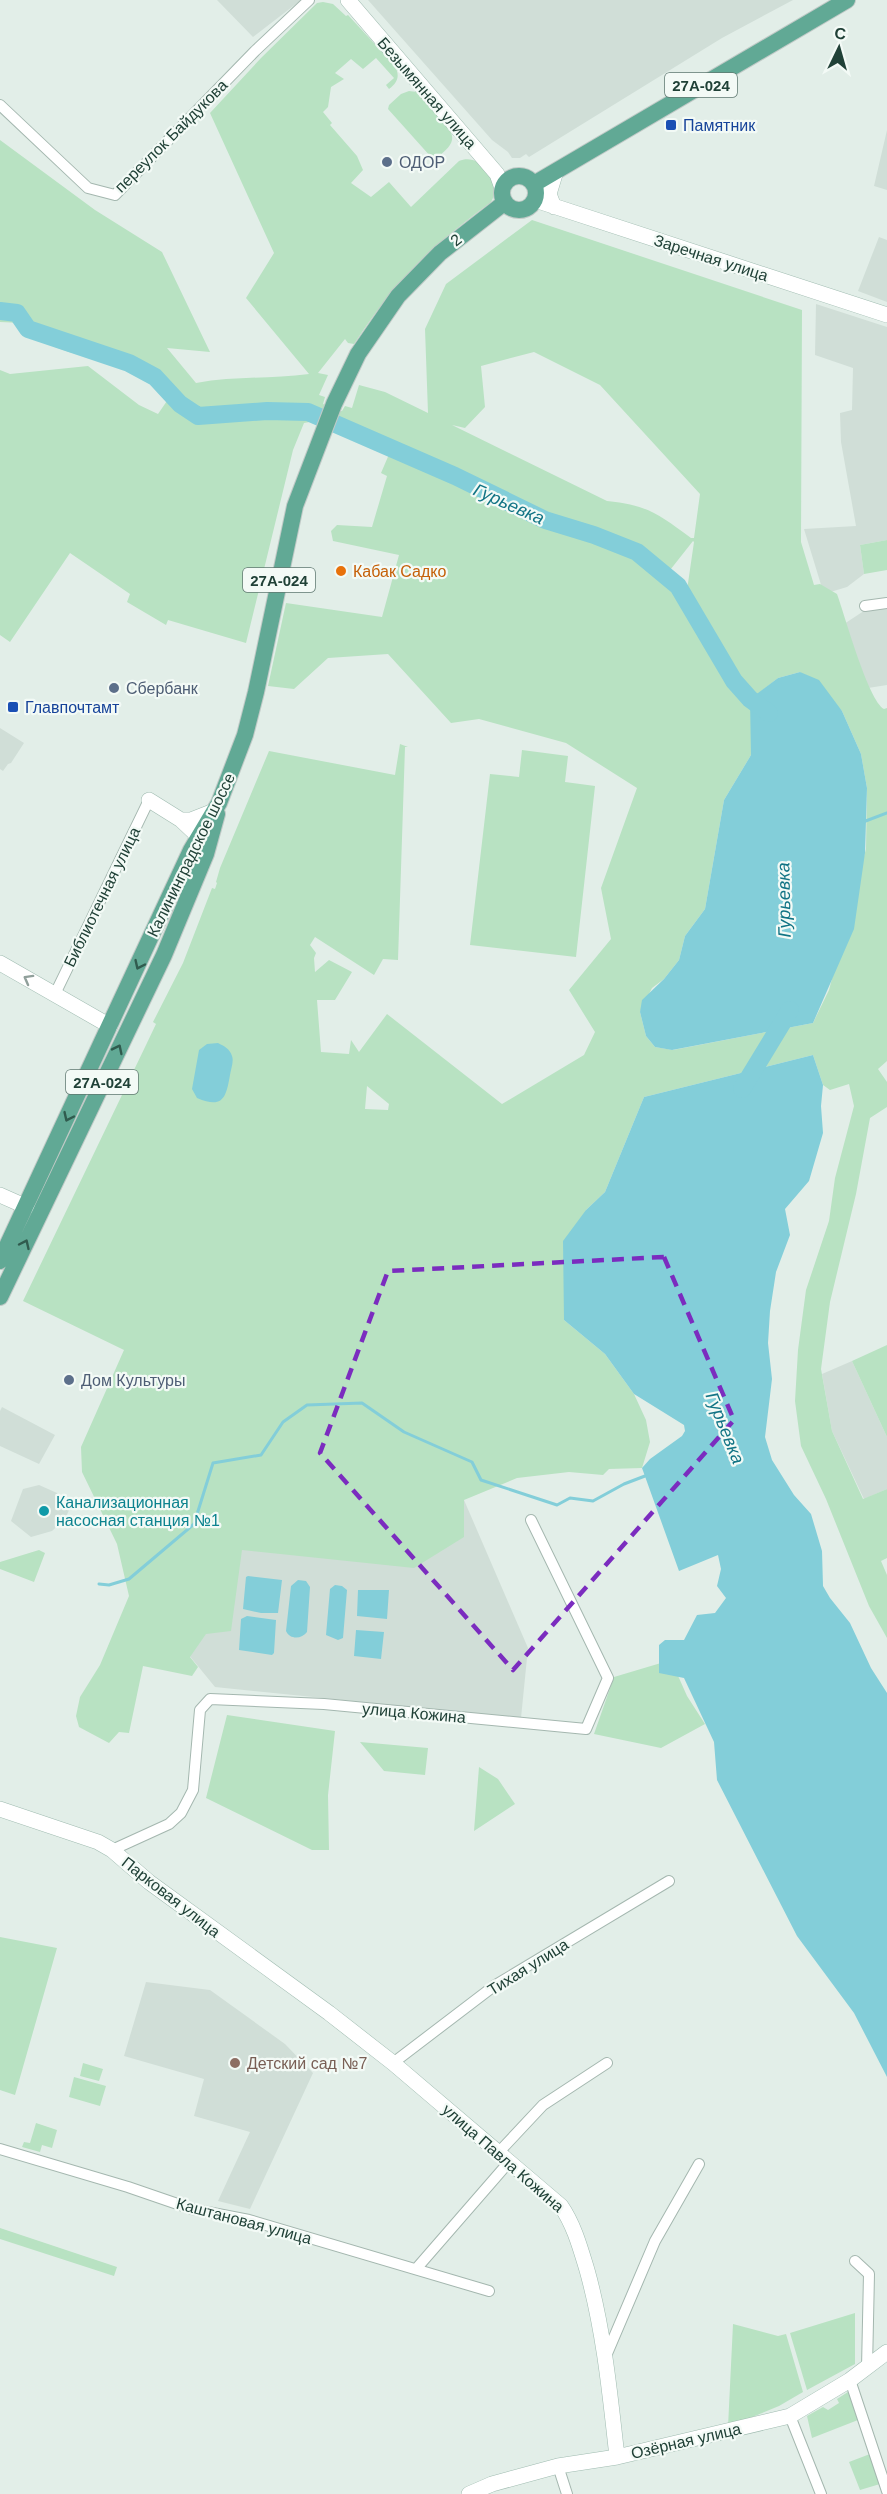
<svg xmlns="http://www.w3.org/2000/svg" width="887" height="2494" font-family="Arial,sans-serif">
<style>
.built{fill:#d0ded7}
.green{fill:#b8e2c2;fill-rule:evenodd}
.water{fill:#83ced9}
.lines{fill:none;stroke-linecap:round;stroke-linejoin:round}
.stream{stroke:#83ced9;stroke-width:3}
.river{stroke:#83ced9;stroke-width:18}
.street-casing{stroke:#a4b7af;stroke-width:12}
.secondary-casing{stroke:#9fbbb0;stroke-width:16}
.primary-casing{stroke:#c1cac7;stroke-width:18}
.street{stroke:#fff;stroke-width:10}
.secondary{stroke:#fff;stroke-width:15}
.primary{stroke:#61a995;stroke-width:16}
.oneway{stroke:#305b4e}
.oneway2{stroke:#90a09b}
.marked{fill:none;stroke:#7b2cbf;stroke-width:4.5;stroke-dasharray:12 8;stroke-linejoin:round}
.transit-dot{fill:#1a4fb4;stroke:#f3faf6;stroke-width:2}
.service-dot{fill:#5c6f8a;stroke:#f3faf6;stroke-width:2}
.food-dot{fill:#e8710a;stroke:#f3faf6;stroke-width:2}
.culture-dot{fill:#0f9aa8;stroke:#f3faf6;stroke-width:2}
.education-dot{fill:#8d6e63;stroke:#f3faf6;stroke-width:2}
.labels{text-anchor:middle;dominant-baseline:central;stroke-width:4.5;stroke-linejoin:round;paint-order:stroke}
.shield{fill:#f3faf6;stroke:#5f7870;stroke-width:1.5}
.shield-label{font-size:15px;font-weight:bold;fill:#204137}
.street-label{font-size:16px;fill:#204137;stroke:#f3faf6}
.transit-label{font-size:16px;fill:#164399;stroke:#f3faf6;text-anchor:start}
.service-label{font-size:16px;fill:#4e5e75;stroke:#f3faf6;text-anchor:start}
.food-label{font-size:16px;fill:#c56008;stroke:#f3faf6;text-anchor:start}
.culture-label{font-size:16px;fill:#0d838f;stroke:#f3faf6;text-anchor:start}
.education-label{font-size:16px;fill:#785e54;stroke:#f3faf6;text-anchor:start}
.water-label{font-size:18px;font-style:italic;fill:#127485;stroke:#f3faf6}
</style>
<rect width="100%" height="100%" fill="#e2eee8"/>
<!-- built -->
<path class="built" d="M217,0H301L253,37Z
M368,0H793L722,38L529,157L526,154L520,158H512L508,152L492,140Z
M887,130V190L874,186Z
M879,237L887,240V302L858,291Z
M816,304L887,327V540L860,545L864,574L847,587L827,593L822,588L804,529L856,526L841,442L840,413L852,410L853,368L815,355Z
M887,600V685L868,688L844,624L879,601Z
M0,728L24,743L11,763L8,764L3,771L0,769Z
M852,1361L887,1437V1489L864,1499L832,1431L822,1374Z
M2,1407L55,1435L39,1464L0,1446V1411Z
M39,1485L57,1493L69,1510L65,1519L52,1531L31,1537L11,1521L23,1489Z
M464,1500L528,1648L521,1718L215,1687L140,1595L184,1524Z
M146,1982L210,1990L285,2044L313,2073L250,2209L218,2201L250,2132L194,2116L204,2079L124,2056Z"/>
<!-- green -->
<path class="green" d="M323,2L333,4L346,16L348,15L395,66C400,76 398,82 389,89L386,85L394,78L376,58L363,69L351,59L335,73L344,79L331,87L328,107L323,112L332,123L330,125L357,156L363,170L351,183L371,197L389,182L411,207L459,161C481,151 505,185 490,203C430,247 395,281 354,344L348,343L345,339L318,373L328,375L319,395L325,397L323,404L342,411L345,406L352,408L359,385L385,392L428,413L425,329L446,284L532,220L802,310L801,542L814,585L820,584L837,594C845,616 868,700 884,709L887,708V1061L878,1069L887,1082V1107L870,1118L856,1194L830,1302L821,1369L832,1431L863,1499L887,1489V1558L881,1561L887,1575V1638L869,1606L826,1499L801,1446L795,1401L798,1350L806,1290L829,1221L835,1178L854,1106L849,1084L830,1090L823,1085L813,1055L644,1097L605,1192L586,1210L564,1320L605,1354L634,1394L646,1420L650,1442L642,1468L609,1469L603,1475L569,1472L517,1478L464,1500V1537L414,1568L242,1550L231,1631L206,1634L190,1657L198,1667L192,1676L143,1666L129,1733L119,1732L109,1743L79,1727L76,1716L80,1697L100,1665L129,1596L117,1544L82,1472L81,1447L124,1350L23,1301L146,1045L156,1024L153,1022L183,963L212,888L215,889L217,883L216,882L220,868L269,751L395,775L400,744L408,747H405L398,960L383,959L374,975L315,937L310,945L316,953L314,958L315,972L329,960L352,972L335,1000H317L321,1052L349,1054L351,1040L359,1052L387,1014L502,1104L584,1055L595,1032L569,990L611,939L601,888L637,788L566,743L479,719L451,723L388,654L328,658L294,689L268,686L286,603L382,617L399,555L333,541L331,531L337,525L372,527L387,476L381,473L390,452L340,431L336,428L338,421L319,413L315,421L304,423L293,450L246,643L168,620L166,625L127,602L130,594L70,553L10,642L0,635V370L10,374L88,366L139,405L158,414L169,398C164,392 160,384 154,380C142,374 123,363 111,361C83,357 38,347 22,323L0,322V140L95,210L162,252L210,352L167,348L196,383C234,376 271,379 309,374L246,298L274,253L210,113L261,58L317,3ZM534,352L600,385L700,494L694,538H691C658,514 648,505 607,501L452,425L465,428L485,407L481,366ZM693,541L694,542L687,590L663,579ZM800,672L842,711L861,754L867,788L866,849L829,990L813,1023L673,1050L655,1047L646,1036L640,1012L652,988L664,979L679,960L685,936L705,909L724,800L751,755V699L778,678ZM367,1086L389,1104L388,1110L365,1109Z
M409,91L417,92C426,102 455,126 452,140C451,147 442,153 437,158L431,157L388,109L389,105L401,94Z
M887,540V570L864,574L860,545Z
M522,750L568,756L565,782L595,786L576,957L470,945L490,774L519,777Z
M887,1345V1437L852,1361Z
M39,1550L45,1553L34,1582L0,1569V1562Z
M671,1660L687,1696L705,1724L661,1748L594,1734L614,1677Z
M227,1715L335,1731L328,1795L329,1850H312L206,1798Z
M360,1742L428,1748L425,1775L384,1771Z
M479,1767L498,1779L515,1804L474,1831Z
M0,1937L57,1948L15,2095L0,2090Z
M83,2063L103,2069L99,2081L80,2076Z
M74,2077L106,2086L100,2106L69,2097Z
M36,2123L57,2130L52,2148L42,2145L40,2152L22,2147L24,2142L30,2143Z
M0,2228L117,2267L114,2276L0,2239Z
M855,2313V2364L807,2390L790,2333Z
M733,2324L778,2336L786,2334L803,2392L779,2406L728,2427Z
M848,2392L858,2420L812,2438L807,2416L823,2407L828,2410L839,2403L837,2399Z
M870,2454L880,2484L860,2490L849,2462Z"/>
<!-- water -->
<path class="water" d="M800,672L819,680L842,711L861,754L867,788L865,853L854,929L813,1023L672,1050L655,1047L646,1036L640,1012L642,1000L664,979L679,960L685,936L705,909L724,800L751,755L750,699L778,678Z
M218,1043C224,1046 230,1049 232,1056C234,1061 231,1069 230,1075C226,1098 223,1109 197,1098L192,1089L199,1050L207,1044Z
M813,1055L823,1085L821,1106L823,1133L809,1181L785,1209L790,1235L776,1272L770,1311L768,1343L772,1379L765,1437L772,1460L794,1495L811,1514L822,1551L823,1586L830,1598L850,1623L871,1668L887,1693V2077L854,2013L797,1936L717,1780L714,1742L684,1678L659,1673V1645L665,1640H684L697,1615L715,1613L726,1598L717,1586L721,1569L718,1555L679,1571L642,1468L650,1459L682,1436L685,1431L684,1425L634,1394L605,1354L564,1320L563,1241L586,1210L605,1192L644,1097Z
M248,1576L282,1580L278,1613H261L243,1609L246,1577Z
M298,1580L306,1581L310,1587L307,1632C302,1639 290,1640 286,1631L291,1586Z
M335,1585L342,1586L347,1590L343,1638L338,1640L326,1635L330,1589Z
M358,1590H389L387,1619L357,1616Z
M247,1616L276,1620L274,1653L272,1655L239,1650L241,1619Z
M356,1630L384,1632L381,1659L354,1656Z"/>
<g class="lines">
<!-- stream -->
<path class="stream" d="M863,822L887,813
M99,1584L109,1585L129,1579L194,1524L213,1463L261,1455L283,1422L307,1405L362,1403L404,1432L472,1462L481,1480L557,1505L570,1498L593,1501L624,1484L645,1476"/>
<!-- river -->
<path class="river" d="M0,311L17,313L28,329L129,363L155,377L180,404L198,416L267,411L308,412L455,476L545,520L594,535L637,552L678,586L734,681L750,699L769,713
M742,1089L790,1010"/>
<!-- street casing -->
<g class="street-casing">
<path id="street" d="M0,105L88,188L115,195L255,51L309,0
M865,606L887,603
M55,994L149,800
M112,1850L169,1824L181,1813L193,1790L200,1710L210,1699L324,1704L586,1729L608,1678L531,1520
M393,2063L494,1986L669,1881
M0,2149L128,2187L192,2209L249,2220L489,2291
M498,2153L543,2105L607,2063
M855,2261L869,2274L867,2368
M416,2269L509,2162
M606,2356L655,2241L699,2164
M850,2380L887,2491
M790,2416L821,2494
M558,2466L567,2494"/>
</g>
<!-- secondary casing -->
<g class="secondary-casing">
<path id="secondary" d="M348,0L497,174L502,188
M535,200L887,315
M554,207L549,194L556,171
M149,800L181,820L198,836
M181,820H191L214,811
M0,963L110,1026
M0,1195L27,1207
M0,1809L98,1842L112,1850L149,1882L329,2013L393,2063L561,2206C574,2225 580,2247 587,2270C604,2331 610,2394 617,2457
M469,2494L492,2484L558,2466L617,2457L790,2416L850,2380L887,2352"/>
</g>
<!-- primary casing -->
<g class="primary-casing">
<path id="primary" d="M502 193a17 17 0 1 1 34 0a17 17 0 1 1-34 0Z
M534,184L847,0
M0,1261L191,850L219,803L245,735L256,692L295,506L334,404L358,354L398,296L440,253L504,203
M0,1297L164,955L206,854L217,814"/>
</g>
<!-- street -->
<use href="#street" class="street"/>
<!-- secondary -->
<use href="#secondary" class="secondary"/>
<!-- primary -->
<use href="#primary" class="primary"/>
</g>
<!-- one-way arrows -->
<defs><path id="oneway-chevron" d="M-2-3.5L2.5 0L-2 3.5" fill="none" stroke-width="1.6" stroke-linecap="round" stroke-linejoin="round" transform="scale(1.5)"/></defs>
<g class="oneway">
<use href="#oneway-chevron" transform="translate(139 965) rotate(115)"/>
<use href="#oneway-chevron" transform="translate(118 1049) rotate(-64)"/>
<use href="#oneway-chevron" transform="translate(68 1117) rotate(115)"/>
<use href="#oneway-chevron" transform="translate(25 1244) rotate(-65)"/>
</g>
<use class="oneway2" href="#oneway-chevron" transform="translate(28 979) rotate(-151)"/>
<!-- marked area -->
<path class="marked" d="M664,1257L734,1420L513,1670L320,1453L388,1271Z"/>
<!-- markers -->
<g class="transit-dot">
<rect x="665" y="119" width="12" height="12" rx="3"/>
<rect x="7" y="701" width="12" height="12" rx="3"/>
</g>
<g class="service-dot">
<circle cx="387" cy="162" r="6"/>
<circle cx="114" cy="688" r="6"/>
<circle cx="69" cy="1380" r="6"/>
</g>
<circle class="food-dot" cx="341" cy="571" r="6"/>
<circle class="culture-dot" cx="44" cy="1511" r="6"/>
<circle class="education-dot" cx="235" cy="2063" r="6"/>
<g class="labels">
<!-- shield labels -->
<g class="shield">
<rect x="665" y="73" width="72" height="24" rx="4.5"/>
<rect x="243" y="568" width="72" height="24" rx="4.5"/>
<rect x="66" y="1070" width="72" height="24" rx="4.5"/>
</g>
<g class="shield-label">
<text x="701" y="85">27А-024</text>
<text x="279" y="580">27А-024</text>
<text x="102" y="1082">27А-024</text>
</g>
<!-- street labels -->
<g class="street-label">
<text transform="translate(427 93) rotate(49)">Безымянная улица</text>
<text transform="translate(171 136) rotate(-45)">переулок Байдукова</text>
<text transform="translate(456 240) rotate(-39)">2</text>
<text transform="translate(711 258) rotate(18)">Заречная улица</text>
<text transform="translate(191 855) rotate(-64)">Калининградское шоссе</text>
<text transform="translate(102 897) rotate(-64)">Библиотечная улица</text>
<text transform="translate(414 1713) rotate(5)">улица Кожина</text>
<text transform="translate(171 1897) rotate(38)">Парковая улица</text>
<text transform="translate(528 1967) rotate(-32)">Тихая улица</text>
<text transform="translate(503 2158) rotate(41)">улица Павла Кожина</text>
<text transform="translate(244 2221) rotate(15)">Каштановая улица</text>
<text transform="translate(686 2441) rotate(-13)">Озёрная улица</text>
</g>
<!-- transit labels -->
<g class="transit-label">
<text x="683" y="125">Памятник</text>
<text x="25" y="707">Главпочтамт</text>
</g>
<!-- service labels -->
<g class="service-label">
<text x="399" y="162">ОДОР</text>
<text x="126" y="688">Сбербанк</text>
<text x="81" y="1380">Дом Культуры</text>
</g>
<!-- food labels -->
<g class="food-label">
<text x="353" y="571">Кабак Садко</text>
</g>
<!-- culture labels -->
<g class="culture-label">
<text x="56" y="1502">Канализационная<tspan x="56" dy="18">насосная станция №1</tspan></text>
</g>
<!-- education labels -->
<g class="education-label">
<text x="247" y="2063">Детский сад №7</text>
</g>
<!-- water labels -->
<g class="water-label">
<text transform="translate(509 504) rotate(24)">Гурьевка</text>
<text transform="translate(784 900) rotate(-91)">Гурьевка</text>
<text transform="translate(725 1428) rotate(68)">Гурьевка</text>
</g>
</g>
<!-- north arrow -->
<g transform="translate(839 48) rotate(5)" stroke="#f3faf6" stroke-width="4.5" paint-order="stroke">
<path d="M0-4.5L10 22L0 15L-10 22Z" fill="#204137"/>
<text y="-9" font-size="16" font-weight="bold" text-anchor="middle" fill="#204137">С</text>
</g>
</svg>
